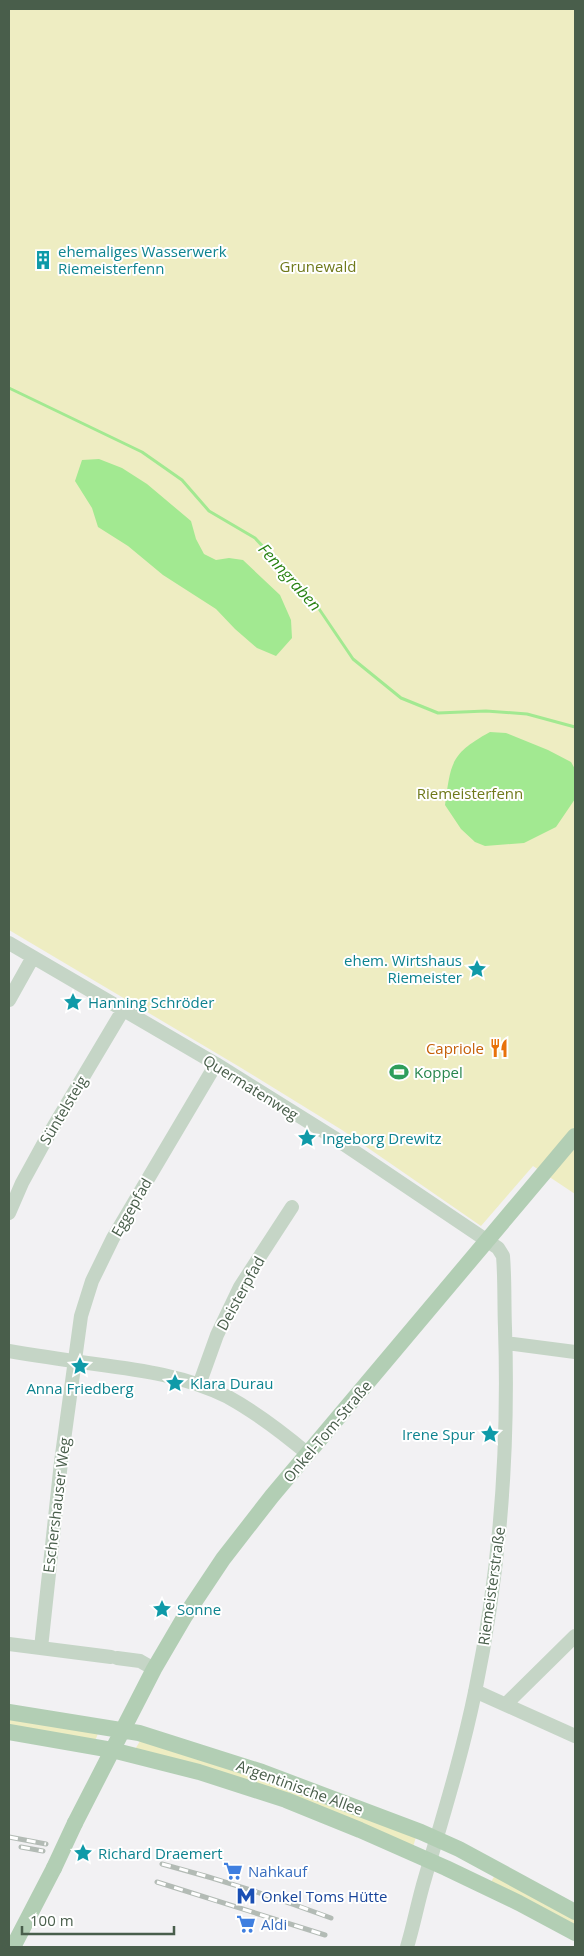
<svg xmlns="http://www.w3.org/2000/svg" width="584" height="1956" font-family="'Open Sans',sans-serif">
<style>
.green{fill:#eeedc2}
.water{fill:#a2e991}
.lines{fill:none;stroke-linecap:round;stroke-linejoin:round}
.stream{stroke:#a2e991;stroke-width:3}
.minor{stroke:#c5d5c6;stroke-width:14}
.major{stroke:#b2ceb4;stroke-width:16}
.rail-casing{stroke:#b3bbb5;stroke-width:5}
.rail{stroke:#fff;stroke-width:3;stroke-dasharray:9;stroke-linecap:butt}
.major-bridge{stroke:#b2ceb4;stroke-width:16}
.labels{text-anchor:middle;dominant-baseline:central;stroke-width:4;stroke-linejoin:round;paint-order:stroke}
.culture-label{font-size:15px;fill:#0d838f;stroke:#fff;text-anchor:start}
.park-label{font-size:15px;fill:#6f791a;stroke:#fff}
.food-label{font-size:15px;fill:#c56008;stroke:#fff;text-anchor:end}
.leisure-label{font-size:15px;fill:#27864d;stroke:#fff;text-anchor:start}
.street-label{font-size:15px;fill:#495e4b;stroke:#fff}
.shop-label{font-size:15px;fill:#366cbe;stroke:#fff;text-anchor:start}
.transit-label{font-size:15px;fill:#164399;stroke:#fff;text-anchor:start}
.water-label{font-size:16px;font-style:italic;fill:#288212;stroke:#fff}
</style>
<rect width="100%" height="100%" fill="#f2f1f3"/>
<!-- green -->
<path class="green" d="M9,9H575V1194L533,1166L481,1226L342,1130L238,1066L9,930Z
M9,1718L99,1731L95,1741L9,1725Z
M140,1741L269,1782L416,1837L413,1847L134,1751Z
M495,1875L575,1918V1926L491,1882Z"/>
<!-- water -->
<path class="water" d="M99,459L122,468L147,484L191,521L196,539L204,554L216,560L229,558L243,560L280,595L291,620L292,638L276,656L257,648L235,629L216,609L163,575L128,546L98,527L92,508L75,481L82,460Z
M490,732L506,733L548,750L571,762L575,769V799L556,827L524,843L485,846L475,842L461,829L445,805C451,763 450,754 490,732Z"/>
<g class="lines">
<!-- stream -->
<path class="stream" d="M9,388L142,452L182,480L209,511L255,538L313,600L353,659L401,698L438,713L486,711L527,714L575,727"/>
<!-- minor -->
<path class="minor" d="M9,943L216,1064L336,1139L498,1248L503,1256C505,1280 504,1304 505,1328C509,1450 500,1572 475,1692C462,1755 443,1816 425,1878C418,1901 414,1924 407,1947
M9,1000L33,957
M9,1213L22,1183L45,1141L123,1010
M506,1343L575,1352
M9,1351C38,1356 66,1360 95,1364C141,1370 186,1376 228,1397C257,1413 283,1433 308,1454
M199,1385L217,1335L240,1287L292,1207
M9,1644L111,1657
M41,1648L61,1462L81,1316L92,1281L113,1238L216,1064
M117,1658L140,1661L154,1669
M475,1691L575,1736
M507,1703L575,1636"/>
<!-- major -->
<path class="major" d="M9,1712L139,1733L262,1772L421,1832L459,1849L575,1912
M9,1732L112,1750L199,1772L286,1800L360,1830L446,1868L519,1903L575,1933
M75,1823L154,1669L185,1616L223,1559L272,1496L575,1136
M13,1947L54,1868"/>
<!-- rail casing -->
<g class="rail-casing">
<path id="rail" d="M9,1837L46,1844
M21,1847L43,1851
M162,1864C219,1879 275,1897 331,1918
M157,1882L325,1935"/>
</g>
<!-- rail -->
<use href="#rail" class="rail"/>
<!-- major-bridge -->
<path class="major-bridge" d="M54,1868L75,1823"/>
</g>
<!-- icons -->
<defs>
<g id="building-bare" transform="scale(1.5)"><path d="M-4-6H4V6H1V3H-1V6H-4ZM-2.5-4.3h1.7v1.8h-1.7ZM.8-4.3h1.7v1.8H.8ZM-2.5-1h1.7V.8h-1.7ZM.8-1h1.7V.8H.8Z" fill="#0f9aa8" stroke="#fff" stroke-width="2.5" paint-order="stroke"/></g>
<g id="sight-bare" transform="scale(1.5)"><path d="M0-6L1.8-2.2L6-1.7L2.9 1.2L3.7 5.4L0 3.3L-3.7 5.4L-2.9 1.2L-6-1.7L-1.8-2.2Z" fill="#0f9aa8" stroke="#fff" stroke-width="2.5" paint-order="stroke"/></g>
<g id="restaurant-bare" transform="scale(1.5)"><path d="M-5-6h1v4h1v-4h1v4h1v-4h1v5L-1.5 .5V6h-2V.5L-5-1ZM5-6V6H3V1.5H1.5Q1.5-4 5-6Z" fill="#e8710a" stroke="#fff" stroke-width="2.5" paint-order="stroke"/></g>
<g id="stadium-bare" transform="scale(1.5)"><path d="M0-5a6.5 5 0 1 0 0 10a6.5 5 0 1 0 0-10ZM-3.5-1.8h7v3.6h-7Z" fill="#2e9e5b" stroke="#fff" stroke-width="2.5" paint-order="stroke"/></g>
<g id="supermarket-bare" transform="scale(1.5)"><path d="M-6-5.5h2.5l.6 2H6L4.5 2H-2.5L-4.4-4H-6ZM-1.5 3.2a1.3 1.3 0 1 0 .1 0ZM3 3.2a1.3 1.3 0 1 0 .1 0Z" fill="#3f7fe0" stroke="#fff" stroke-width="2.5" paint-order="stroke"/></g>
<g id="metro-bare" transform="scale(1.5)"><path d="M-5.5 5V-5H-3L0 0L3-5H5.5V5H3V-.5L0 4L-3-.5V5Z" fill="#1a4fb4" stroke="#fff" stroke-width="2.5" paint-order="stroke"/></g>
</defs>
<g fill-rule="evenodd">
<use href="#building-bare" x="43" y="260"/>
<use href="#sight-bare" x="477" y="969"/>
<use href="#sight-bare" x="73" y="1002"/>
<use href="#restaurant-bare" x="499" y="1048"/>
<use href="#stadium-bare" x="399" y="1072"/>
<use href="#sight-bare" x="307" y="1138"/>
<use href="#sight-bare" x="80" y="1366"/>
<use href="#sight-bare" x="175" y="1383"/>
<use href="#sight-bare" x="490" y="1434"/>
<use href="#sight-bare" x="162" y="1609"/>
<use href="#sight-bare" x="83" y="1853"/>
<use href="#supermarket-bare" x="233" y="1871"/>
<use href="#metro-bare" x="246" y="1896"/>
<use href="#supermarket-bare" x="246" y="1924"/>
</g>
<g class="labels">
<!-- culture labels -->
<g class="culture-label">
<text x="58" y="251">ehemaliges Wasserwerk<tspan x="58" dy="17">Riemeisterfenn</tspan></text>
<text x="462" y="960" text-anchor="end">ehem. Wirtshaus<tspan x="462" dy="17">Riemeister</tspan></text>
<text x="88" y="1002">Hanning Schröder</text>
<text x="322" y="1138">Ingeborg Drewitz</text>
<text x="190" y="1383">Klara Durau</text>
<text x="80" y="1388" text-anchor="middle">Anna Friedberg</text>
<text x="475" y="1434" text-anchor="end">Irene Spur</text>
<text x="177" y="1609">Sonne</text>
<text x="98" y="1853">Richard Draemert</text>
</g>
<!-- park labels -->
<g class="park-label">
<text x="318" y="266">Grunewald</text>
<text x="470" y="793">Riemeisterfenn</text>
</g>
<!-- food labels -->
<g class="food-label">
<text x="484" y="1048">Capriole</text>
</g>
<!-- leisure labels -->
<g class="leisure-label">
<text x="414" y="1072">Koppel</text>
</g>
<!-- street labels -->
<g class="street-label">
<text transform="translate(251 1087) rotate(32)">Quermatenweg</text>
<text transform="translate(63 1110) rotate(-59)">Süntelsteig</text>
<text transform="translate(131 1207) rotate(-60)">Eggepfad</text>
<text transform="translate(240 1293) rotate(-61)">Deisterpfad</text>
<text transform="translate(327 1431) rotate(-50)">Onkel-Tom-Straße</text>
<text transform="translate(56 1505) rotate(-83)">Eschershauser Weg</text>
<text transform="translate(491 1586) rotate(-82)">Riemeisterstraße</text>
<text transform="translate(300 1787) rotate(20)">Argentinische Allee</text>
</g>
<!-- shop labels -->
<g class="shop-label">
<text x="248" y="1871">Nahkauf</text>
<text x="261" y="1924">Aldi</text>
</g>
<!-- transit labels -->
<g class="transit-label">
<text x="261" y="1896">Onkel Toms Hütte</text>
</g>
<!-- water labels -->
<g class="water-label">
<text transform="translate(290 577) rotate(48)">Fenngraben</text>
</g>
</g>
<!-- border -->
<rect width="584" height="1956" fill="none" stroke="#495e4b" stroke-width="20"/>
<!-- scale -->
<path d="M22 1926v8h152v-8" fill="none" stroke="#495e4b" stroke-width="2.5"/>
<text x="30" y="1926" font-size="15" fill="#495e4b" stroke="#ffffff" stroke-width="4" paint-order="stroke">100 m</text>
</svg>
